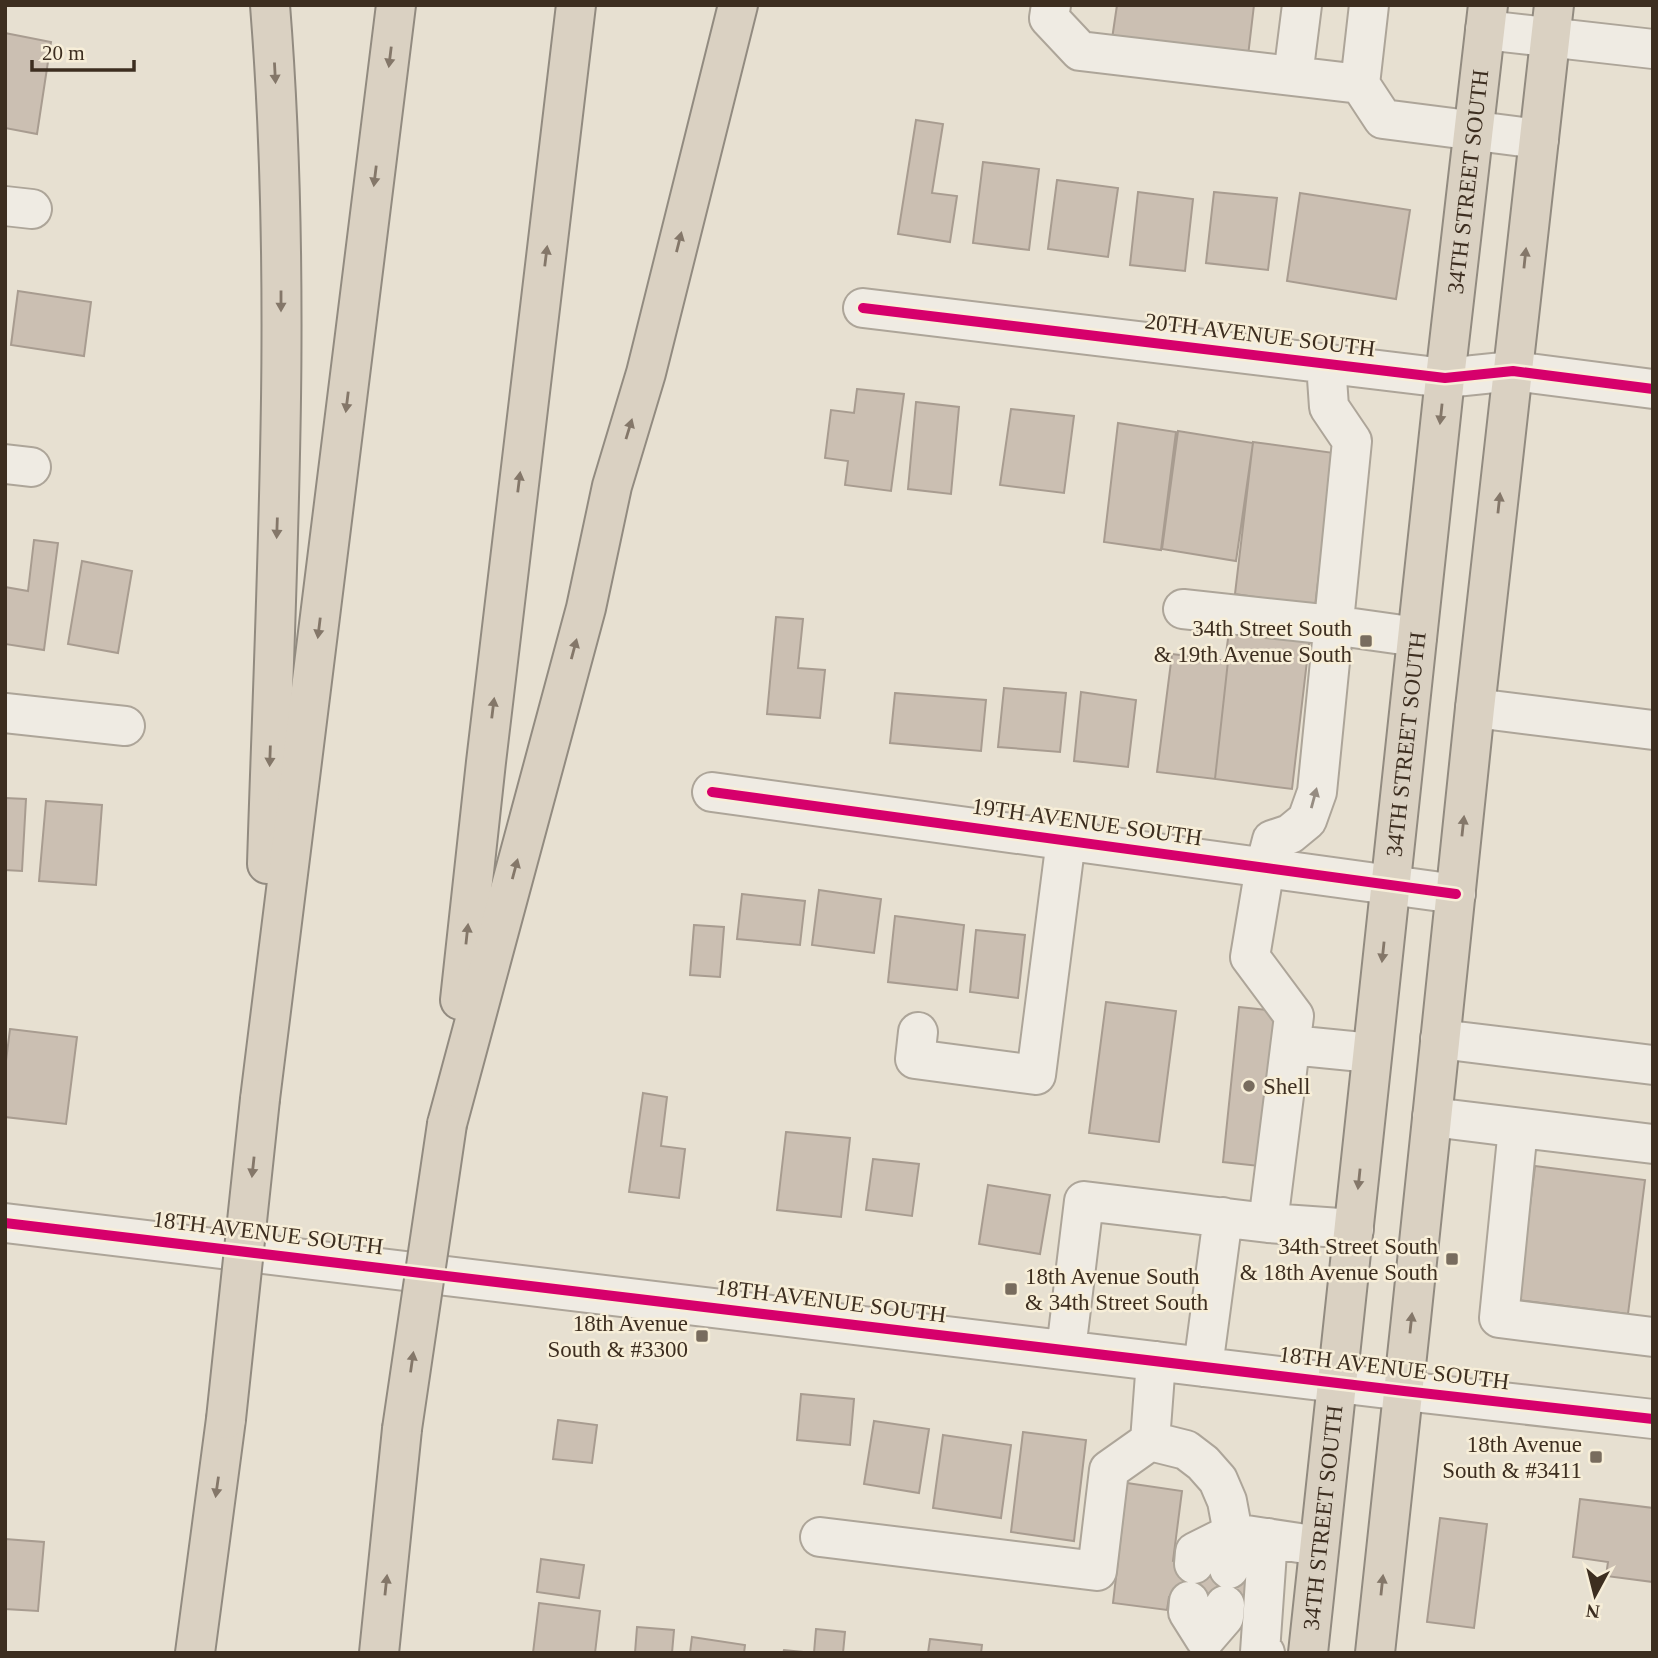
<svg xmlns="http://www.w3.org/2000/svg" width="1658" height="1658" font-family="Georgia,serif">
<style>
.building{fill:#cbbfb2;stroke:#a89c90;stroke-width:2}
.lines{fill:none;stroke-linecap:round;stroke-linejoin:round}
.minor-casing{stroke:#ada599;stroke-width:42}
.highway-casing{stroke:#928b80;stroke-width:42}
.minor{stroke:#efebe3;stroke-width:38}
.highway{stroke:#dad1c2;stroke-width:38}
.highway-bridge-casing{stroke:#928b80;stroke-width:42;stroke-linecap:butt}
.highway-bridge{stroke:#dad1c2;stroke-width:38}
.cycleway-casing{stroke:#f7eed8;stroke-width:15}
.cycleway{stroke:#d6006c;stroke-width:10}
.oneway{fill:#847769}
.oneway2{fill:#968c82}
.poi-dot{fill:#786c5e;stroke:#f7eed8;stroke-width:2.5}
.labels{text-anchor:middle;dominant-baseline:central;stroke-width:5;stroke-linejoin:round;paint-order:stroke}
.street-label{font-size:23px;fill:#3d2e20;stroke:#f7eed8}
.poi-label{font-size:23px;fill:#3d2e20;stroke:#f7eed8;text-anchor:end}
</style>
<rect width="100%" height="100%" fill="#e7e0d1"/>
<!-- building -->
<path class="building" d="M1117,5H1254L1248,56L1112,39Z
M5,33L51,42L37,134L5,128Z
M916,120L943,124L932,193L957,196L950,242L898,234Z
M983,162L1039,169L1029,250L973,243Z
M1057,180L1118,188L1108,257L1048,249Z
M1138,192L1193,199L1185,271L1130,265Z
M1214,192L1277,198L1268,270L1206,263Z
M1300,193L1410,210L1396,299L1287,281Z
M18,291L91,302L84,356L11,345Z
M857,389L904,394L891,491L845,485L848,461L825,458L831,410L854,413Z
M916,402L959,407L951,494L908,489Z
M1011,409L1074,416L1064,493L1000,485Z
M1118,423L1176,432L1161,550L1104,542Z
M1178,431L1253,443L1236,561L1162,549Z
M1253,442L1334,453L1315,606L1235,594Z
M34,540L58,543L44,650L5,644V587L28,591Z
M82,561L132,571L118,653L68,644Z
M776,617L803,619L798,668L825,670L820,718L767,714Z
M1230,624L1310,635L1292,789L1215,779L1228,661H1225Z
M1172,654L1228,661L1215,779L1157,772Z
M1004,688L1066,693L1060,752L998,747Z
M1081,692L1136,700L1128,767L1074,761Z
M895,693L986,700L981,751L890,743Z
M5,798L26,799L22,871L5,870Z
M46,801L102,805L96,885L39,881Z
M819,890L881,899L874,953L812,945Z
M742,894L805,901L800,945L737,939Z
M895,916L964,925L957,990L888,982Z
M694,925L724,927L720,977L690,975Z
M976,930L1025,935L1018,998L970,992Z
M1106,1002L1176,1011L1159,1142L1089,1133Z
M1239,1007L1276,1011L1259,1166L1223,1162Z
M10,1029L77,1037L66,1124L5,1117V1069Z
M643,1093L667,1097L661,1146L685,1149L679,1198L629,1192Z
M786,1132L850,1138L841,1217L777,1210Z
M873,1159L919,1164L912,1216L866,1210Z
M1535,1166L1645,1180L1628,1314L1518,1300Z
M988,1185L1050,1195L1040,1254L979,1244Z
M801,1394L854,1399L850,1445L797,1440Z
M558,1420L597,1425L592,1463L553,1459Z
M874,1421L929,1429L919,1493L864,1484Z
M1023,1432L1086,1440L1074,1541L1011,1532Z
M943,1435L1011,1445L1001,1518L933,1508Z
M1127,1483L1182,1491L1173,1561L1254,1572L1249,1608L1169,1597L1167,1610L1113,1603Z
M1580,1499L1653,1508V1582L1606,1576L1608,1562L1573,1557Z
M1440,1518L1487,1524L1474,1628L1427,1622Z
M5,1539L44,1542L38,1611L5,1609Z
M541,1559L584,1565L579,1598L537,1592Z
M539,1603L600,1611L595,1653H533Z
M637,1627L674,1630L672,1653H635Z
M816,1629L845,1632L843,1653H783L784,1650L814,1653Z
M692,1637L745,1645L744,1653H690Z
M930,1639L982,1645L981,1653H928Z"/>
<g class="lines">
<!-- minor casing -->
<g class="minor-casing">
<path id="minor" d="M1051,5L1049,18L1080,51L1360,84L1369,5
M1485,30L1653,49
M1293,76L1302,5
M1360,84L1383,119L1539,139
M5,206L32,209
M863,308L1445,378L1513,371L1653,389
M5,464L31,467
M1183,609L1332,625L1417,637
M1475,708L1653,730
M5,713L125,726
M712,792L1456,894
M918,1032L915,1059L1036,1075L1066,840
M1440,1039L1653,1065
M1291,1045L1372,1053
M1432,1117L1653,1144
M1518,1128L1499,1318L1653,1337
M5,1223L1404,1391L1653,1419
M1268,1223L1354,1229
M1066,1350L1084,1201L1268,1223L1294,1016L1250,957L1265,867L1272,840L1290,834L1307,820L1317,792L1352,441L1329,407L1326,364
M1156,1361L1150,1441L1186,1450L1203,1463L1218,1480L1227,1501L1233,1533L1319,1546
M1203,1367L1223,1217
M820,1537L1097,1571L1109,1470L1150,1441
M1194,1564L1195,1552L1233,1533L1229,1569
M1189,1601L1188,1612L1205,1639L1224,1617L1225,1605
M1265,1653L1260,1652L1268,1538"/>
</g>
<!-- highway casing -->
<g class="highway-casing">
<g id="highway">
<path d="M267,864C276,578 293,291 270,5"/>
<path d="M460,1000L486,762L576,5"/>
<path d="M260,1099L396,5"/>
<path d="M447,1124L586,608L612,486L646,373L738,5"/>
<path d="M195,1653L226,1419"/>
<path d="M379,1653L402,1429"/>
<path id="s1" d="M1308,1653L1445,378L1488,5"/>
<path d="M1375,1653L1411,1319L1475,708L1554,5"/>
</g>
</g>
<!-- minor -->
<use href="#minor" class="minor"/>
<!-- highway -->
<use href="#highway" class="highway"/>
<!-- highway-bridge casing -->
<g class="highway-bridge-casing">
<path id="highway-bridge" d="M226,1419L260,1099
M402,1429L447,1124"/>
</g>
<!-- highway-bridge -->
<use href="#highway-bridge" class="highway-bridge"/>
<!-- cycleway casing -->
<g class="cycleway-casing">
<path id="cycleway" d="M863,308L1445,378L1513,371L1653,389
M712,792L1456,894
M5,1223L1404,1391L1653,1419"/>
</g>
<!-- cycleway -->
<use href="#cycleway" class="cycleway"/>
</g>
<!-- one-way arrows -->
<defs><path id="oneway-solid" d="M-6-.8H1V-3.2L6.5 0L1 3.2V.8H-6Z" transform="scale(1.75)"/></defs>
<g class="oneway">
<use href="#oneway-solid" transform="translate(390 57) rotate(97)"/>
<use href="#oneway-solid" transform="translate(275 73) rotate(87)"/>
<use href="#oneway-solid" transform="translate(375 176) rotate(97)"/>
<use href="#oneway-solid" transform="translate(679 242) rotate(-76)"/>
<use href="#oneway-solid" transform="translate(546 256) rotate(-83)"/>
<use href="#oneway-solid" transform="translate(1525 258) rotate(-84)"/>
<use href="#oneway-solid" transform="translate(281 301) rotate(90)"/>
<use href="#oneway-solid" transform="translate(347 402) rotate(97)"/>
<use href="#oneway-solid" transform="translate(1441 414) rotate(96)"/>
<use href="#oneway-solid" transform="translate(629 429) rotate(-73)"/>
<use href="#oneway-solid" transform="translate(519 482) rotate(-83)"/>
<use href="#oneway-solid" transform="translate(1499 503) rotate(-84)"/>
<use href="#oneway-solid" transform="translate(277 528) rotate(92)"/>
<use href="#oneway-solid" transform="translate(319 628) rotate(97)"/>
<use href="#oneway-solid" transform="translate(574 649) rotate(-75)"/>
<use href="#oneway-solid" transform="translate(493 708) rotate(-83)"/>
<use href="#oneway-solid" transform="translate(270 756) rotate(92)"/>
<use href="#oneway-solid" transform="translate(1463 826) rotate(-84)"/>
<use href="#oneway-solid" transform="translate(515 869) rotate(-75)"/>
<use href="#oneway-solid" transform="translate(467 934) rotate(-84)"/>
<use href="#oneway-solid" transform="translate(1383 952) rotate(96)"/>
<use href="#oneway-solid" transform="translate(253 1167) rotate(96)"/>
<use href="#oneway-solid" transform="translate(1359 1179) rotate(96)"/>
<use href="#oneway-solid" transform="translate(1411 1323) rotate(-84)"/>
<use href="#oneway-solid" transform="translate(412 1362) rotate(-82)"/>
<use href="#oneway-solid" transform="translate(217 1487) rotate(98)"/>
<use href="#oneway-solid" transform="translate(386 1585) rotate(-84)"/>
<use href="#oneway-solid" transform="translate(1382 1585) rotate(-84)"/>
</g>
<use class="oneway2" href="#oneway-solid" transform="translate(1314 798) rotate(-75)"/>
<!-- markers -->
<g class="poi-dot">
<rect x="1359" y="634" width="14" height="14" rx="3.5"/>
<circle cx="1249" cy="1086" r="7"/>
<rect x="1445" y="1252" width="14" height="14" rx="3.5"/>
<rect x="1004" y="1282" width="14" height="14" rx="3.5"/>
<rect x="695" y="1329" width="14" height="14" rx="3.5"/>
<rect x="1589" y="1450" width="14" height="14" rx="3.5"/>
</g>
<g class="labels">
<!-- street labels -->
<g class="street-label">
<text stroke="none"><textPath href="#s1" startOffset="1480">34TH STREET SOUTH</textPath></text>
<text transform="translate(1260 335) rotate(7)">20TH AVENUE SOUTH</text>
<text stroke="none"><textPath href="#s1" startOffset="914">34TH STREET SOUTH</textPath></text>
<text transform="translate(1087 822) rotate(8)">19TH AVENUE SOUTH</text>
<text transform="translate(268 1233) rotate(7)">18TH AVENUE SOUTH</text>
<text transform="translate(831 1301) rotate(7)">18TH AVENUE SOUTH</text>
<text transform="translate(1394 1368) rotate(7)">18TH AVENUE SOUTH</text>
<text stroke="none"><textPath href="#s1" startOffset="136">34TH STREET SOUTH</textPath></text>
</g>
<!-- poi labels -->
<g class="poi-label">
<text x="1352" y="628">34th Street South<tspan x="1352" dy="26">&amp; 19th Avenue South</tspan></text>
<text x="1263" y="1086" text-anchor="start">Shell</text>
<text x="1438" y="1246">34th Street South<tspan x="1438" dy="26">&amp; 18th Avenue South</tspan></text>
<text x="1025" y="1276" text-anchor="start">18th Avenue South<tspan x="1025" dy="26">&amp; 34th Street South</tspan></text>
<text x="688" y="1323">18th Avenue<tspan x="688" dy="26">South &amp; #3300</tspan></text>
<text x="1582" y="1444">18th Avenue<tspan x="1582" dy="26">South &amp; #3411</tspan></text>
</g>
</g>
<!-- border -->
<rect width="1658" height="1658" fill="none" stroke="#3d2e20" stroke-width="14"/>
<!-- north arrow -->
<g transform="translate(1595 1595) rotate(187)" stroke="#f7eed8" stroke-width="5" paint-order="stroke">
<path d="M0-5L12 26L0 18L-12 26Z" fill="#3d2e20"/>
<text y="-10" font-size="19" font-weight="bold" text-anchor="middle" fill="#3d2e20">N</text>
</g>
<!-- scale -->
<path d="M32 60v10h102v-10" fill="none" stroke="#3d2e20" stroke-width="3.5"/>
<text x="42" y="60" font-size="21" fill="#3d2e20" stroke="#f7eed8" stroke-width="5" paint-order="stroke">20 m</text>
</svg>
